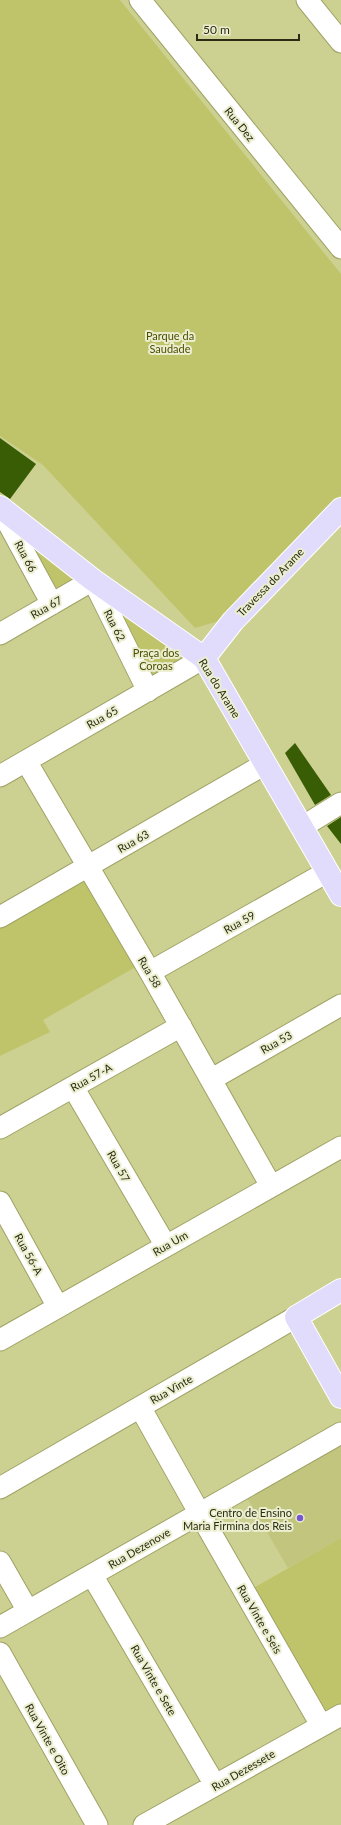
<svg xmlns="http://www.w3.org/2000/svg" width="341" height="1825" font-family="Lato,sans-serif">
<style>
.built{fill:#c1c57e}
.green{fill:#bfc46b}
.building{fill:#385d04}
.lines{fill:none;stroke-linecap:round;stroke-linejoin:round}
.minor-casing{stroke:#a0a366;stroke-width:23}
.major-casing{stroke:#fff;stroke-width:24}
.minor{stroke:#fff;stroke-width:21}
.major{stroke:#e1dcfc;stroke-width:22}
.poi-dot{fill:#7757d1;stroke:#ebeecf;stroke-width:1.5}
.labels{text-anchor:middle;dominant-baseline:central;stroke-width:4;stroke-linejoin:round;paint-order:stroke}
.street-label{font-size:11px;fill:#2b2c13;stroke:#ebeecf}
.park-label{font-size:11px;fill:#4d4f05;stroke:#ebeecf}
.poi-label{font-size:11px;fill:#2b2c13;stroke:#ebeecf;text-anchor:end}
</style>
<rect width="100%" height="100%" fill="#ccd091"/>
<!-- built -->
<path class="built" d="M341,1445V1538L288,1568L247,1498Z"/>
<!-- green -->
<path class="green" d="M0,0H120L341,274V495L219,621L195,628L43,465L0,436Z
M14,529L80,580L52,594Z
M110,604L191,661L149,684Z
M79,879L91,882L139,965L43,1020L50,1032L0,1056V925Z
M341,1538V1707L323,1717L250,1590Z"/>
<!-- building -->
<path class="building" d="M0,438L36,464L10,499L0,492Z
M295,743L331,795L315,805L285,753Z
M341,817V844L327,826Z"/>
<g class="lines">
<!-- minor casing -->
<g class="minor-casing">
<path id="minor" d="M140,0L341,248
M307,0L341,42
M0,508L52,604
M0,634L93,580L148,691
M26,761L150,972L271,1186
M0,776L204,658
M302,827L341,803
M0,917L265,764
M150,972L327,872
M212,1079L341,1005
M73,1087L166,1246
M0,1128L181,1026
M0,1202L58,1307
M0,1340L341,1147
M140,1407L200,1514L321,1725
M0,1488L296,1317
M0,1562L28,1611
M92,1575L215,1785
M0,1627L341,1433
M0,1653L97,1825
M144,1825L341,1715"/>
</g>
<!-- major casing -->
<g class="major-casing">
<path id="major" d="M0,507L93,580L204,658L341,895
M204,658L233,621L341,509
M341,1290L296,1317L341,1397"/>
</g>
<!-- minor -->
<use href="#minor" class="minor"/>
<!-- major -->
<use href="#major" class="major"/>
</g>
<!-- markers -->
<circle class="poi-dot" cx="300" cy="1518" r="4"/>
<g class="labels">
<!-- street labels -->
<g class="street-label">
<text transform="translate(240 124) rotate(51)">Rua Dez</text>
<text transform="translate(26 556) rotate(62)">Rua 66</text>
<text transform="translate(270 582) rotate(-46)">Travessa do Arame</text>
<text transform="translate(46 607) rotate(-30)">Rua 67</text>
<text transform="translate(115 625) rotate(63)">Rua 62</text>
<text transform="translate(220 688) rotate(58)">Rua do Arame</text>
<text transform="translate(102 717) rotate(-30)">Rua 65</text>
<text transform="translate(133 841) rotate(-30)">Rua 63</text>
<text transform="translate(239 922) rotate(-29)">Rua 59</text>
<text transform="translate(150 972) rotate(59)">Rua 58</text>
<text transform="translate(276 1042) rotate(-30)">Rua 53</text>
<text transform="translate(91 1077) rotate(-29)">Rua 57-A</text>
<text transform="translate(119 1166) rotate(60)">Rua 57</text>
<text transform="translate(170 1243) rotate(-30)">Rua Um</text>
<text transform="translate(29 1254) rotate(61)">Rua 56-A</text>
<text transform="translate(171 1389) rotate(-30)">Rua Vinte</text>
<text transform="translate(139 1548) rotate(-30)">Rua Dezenove</text>
<text transform="translate(260 1619) rotate(60)">Rua Vinte e Seis</text>
<text transform="translate(154 1680) rotate(60)">Rua Vinte e Sete</text>
<text transform="translate(48 1739) rotate(61)">Rua Vinte e Oito</text>
<text transform="translate(243 1770) rotate(-30)">Rua Dezessete</text>
</g>
<!-- park labels -->
<g class="park-label">
<text x="170" y="335">Parque da<tspan x="170" dy="13">Saudade</tspan></text>
<text x="156" y="652">Praça dos<tspan x="156" dy="13">Coroas</tspan></text>
</g>
<!-- poi labels -->
<g class="poi-label">
<text x="292" y="1512">Centro de Ensino<tspan x="292" dy="13">Maria Firmina dos Reis</tspan></text>
</g>
</g>
<!-- scale -->
<path d="M197 34v6h102v-6" fill="none" stroke="#2b2c13" stroke-width="2"/>
<text x="203" y="34" font-size="12" fill="#2b2c13" stroke="#ebeecf" stroke-width="3" paint-order="stroke">50 m</text>
</svg>
